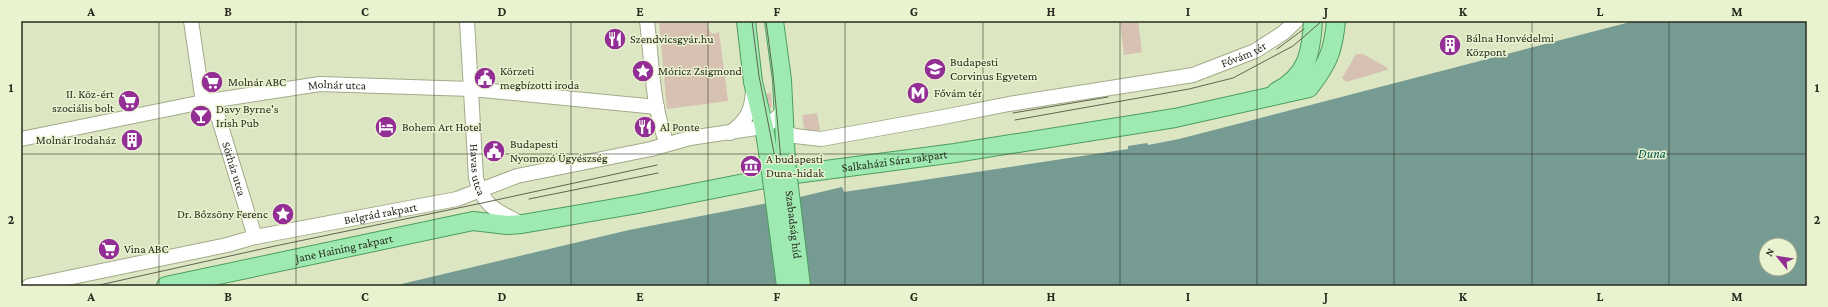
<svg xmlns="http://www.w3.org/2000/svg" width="1828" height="307" font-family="'Crimson Pro',serif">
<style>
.green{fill:#d7c1b2}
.water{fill:#759b93;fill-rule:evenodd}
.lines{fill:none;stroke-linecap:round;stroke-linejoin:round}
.minor-casing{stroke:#a3ab8a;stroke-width:16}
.major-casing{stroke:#4c9e5d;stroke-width:20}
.minor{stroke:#fff;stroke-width:14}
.major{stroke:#9feab2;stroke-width:18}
.tram{stroke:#5f6450;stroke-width:1}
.major-bridge-casing{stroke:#4c9e5d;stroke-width:20;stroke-linecap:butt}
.major-bridge{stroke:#9feab2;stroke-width:18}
.grid{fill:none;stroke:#292c1f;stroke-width:1;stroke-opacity:0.55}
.labels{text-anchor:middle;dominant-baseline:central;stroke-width:3;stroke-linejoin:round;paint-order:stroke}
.poi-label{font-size:12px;fill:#292c1f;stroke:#eaf3d0;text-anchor:start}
.street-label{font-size:12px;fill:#292c1f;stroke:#eaf3d0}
.water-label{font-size:13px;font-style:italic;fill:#00564a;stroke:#eaf3d0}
.neatline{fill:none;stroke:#292c1f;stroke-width:1.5}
.grid-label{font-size:13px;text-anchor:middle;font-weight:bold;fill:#292c1f}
</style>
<rect width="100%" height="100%" fill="#dde6c3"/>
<!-- green -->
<path class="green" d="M659,21H707L708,29L712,34L719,32L728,101L667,109Z
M1138,21L1142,52L1124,55L1120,23Z
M1356,54H1363L1388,68L1387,70L1346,82L1342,78Z
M771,93L772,107L768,108L765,94Z
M817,113L820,130L805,133L802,115Z"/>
<!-- water -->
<path class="water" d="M1634,21H1807V286H393L629,230L804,196L842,187L844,192L1128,149V146L1147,143L1148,145L1179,139ZM1766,245H1790V269H1766Z"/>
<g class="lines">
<!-- minor casing -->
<g class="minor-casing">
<g id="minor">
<path d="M191,21L203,102"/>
<path id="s1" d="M467,21L476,178C484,208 496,210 522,224"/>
<path d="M647,21C652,62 652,106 667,144"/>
<path id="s2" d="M213,100L255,237"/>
<path id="s3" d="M784,132L795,136L821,139L938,118L1009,104L1193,75L1255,51L1283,33L1296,21"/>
<path d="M730,133C747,120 752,111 753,90"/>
<path id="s4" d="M21,139L203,102L320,84L471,89L657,107"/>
<path id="s5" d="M29,286L227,245L255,237L457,199L517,176L651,149L690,138L764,127L779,116L783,108"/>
</g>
</g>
<!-- major casing -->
<g class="major-casing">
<g id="major">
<path d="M746,21L753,82L764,127L770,164"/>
<path d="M774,21L782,80L786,162"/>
<path d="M1276,92C1307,76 1311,54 1313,21"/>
<path id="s6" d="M166,286L473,221L507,225L522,224L638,204L780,176L955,153L1175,118L1309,88C1328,63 1333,52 1336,21"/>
</g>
</g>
<!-- minor -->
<use href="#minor" class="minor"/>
<!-- major -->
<use href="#major" class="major"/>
<!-- tram -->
<path class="tram" d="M752,21L759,76L776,163L792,286
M766,21L773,74L781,160
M1277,49L1304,29
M1013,113L1108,97
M1015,120L1189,89L1233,78L1293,46L1322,21
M529,199L658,173
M95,286L275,246L487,202L657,165"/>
<!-- major-bridge casing -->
<g class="major-bridge-casing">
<g id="major-bridge">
<path id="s7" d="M786,162L801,286"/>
<path d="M770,164L786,286"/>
</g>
</g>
<!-- major-bridge -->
<use href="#major-bridge" class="major-bridge"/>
</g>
<!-- grid -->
<path class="grid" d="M159,21V286M296,21V286M434,21V286M571,21V286M708,21V286M845,21V286M983,21V286M1120,21V286M1257,21V286M1394,21V286M1532,21V286M1669,21V286M21,154H1807"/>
<!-- icons -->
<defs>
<g id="restaurant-disc" transform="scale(1.15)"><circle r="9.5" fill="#932e94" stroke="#eaf3d0"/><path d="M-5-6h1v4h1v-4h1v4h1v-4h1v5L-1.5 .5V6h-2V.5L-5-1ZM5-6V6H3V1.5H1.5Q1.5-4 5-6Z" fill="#fff"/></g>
<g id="building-disc" transform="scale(1.15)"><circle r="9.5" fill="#932e94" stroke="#eaf3d0"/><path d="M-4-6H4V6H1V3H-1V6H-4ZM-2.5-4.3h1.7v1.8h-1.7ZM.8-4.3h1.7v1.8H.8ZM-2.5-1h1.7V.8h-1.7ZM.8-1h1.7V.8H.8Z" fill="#fff"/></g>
<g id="university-disc" transform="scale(1.15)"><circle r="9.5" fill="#932e94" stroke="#eaf3d0"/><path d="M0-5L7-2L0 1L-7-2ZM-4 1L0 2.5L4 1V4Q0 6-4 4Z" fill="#fff"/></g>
<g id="sight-disc" transform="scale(1.15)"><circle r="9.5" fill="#932e94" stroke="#eaf3d0"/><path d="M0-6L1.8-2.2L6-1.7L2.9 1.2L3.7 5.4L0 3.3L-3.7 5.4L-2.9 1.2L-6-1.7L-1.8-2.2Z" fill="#fff"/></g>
<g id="civic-disc" transform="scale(1.15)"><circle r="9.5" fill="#932e94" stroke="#eaf3d0"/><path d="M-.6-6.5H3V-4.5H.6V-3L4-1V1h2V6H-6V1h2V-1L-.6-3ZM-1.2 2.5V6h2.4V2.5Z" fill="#fff"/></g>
<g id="supermarket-disc" transform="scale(1.15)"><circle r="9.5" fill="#932e94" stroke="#eaf3d0"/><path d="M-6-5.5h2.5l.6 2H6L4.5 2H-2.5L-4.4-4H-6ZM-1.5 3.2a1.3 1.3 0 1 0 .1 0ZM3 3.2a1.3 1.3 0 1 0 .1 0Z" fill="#fff"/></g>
<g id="metro-disc" transform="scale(1.15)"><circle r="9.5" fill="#932e94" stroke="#eaf3d0"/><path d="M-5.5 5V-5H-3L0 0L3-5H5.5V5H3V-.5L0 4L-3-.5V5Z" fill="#fff"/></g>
<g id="bar-disc" transform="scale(1.15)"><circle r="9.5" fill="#932e94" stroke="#eaf3d0"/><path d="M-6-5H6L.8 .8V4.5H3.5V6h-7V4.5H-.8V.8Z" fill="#fff"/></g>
<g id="hotel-disc" transform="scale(1.15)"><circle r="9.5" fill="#932e94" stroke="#eaf3d0"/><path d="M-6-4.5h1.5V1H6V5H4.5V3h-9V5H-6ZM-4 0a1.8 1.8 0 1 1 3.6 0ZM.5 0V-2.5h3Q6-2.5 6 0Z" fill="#fff"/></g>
<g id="museum-disc" transform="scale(1.15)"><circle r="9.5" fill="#932e94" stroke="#eaf3d0"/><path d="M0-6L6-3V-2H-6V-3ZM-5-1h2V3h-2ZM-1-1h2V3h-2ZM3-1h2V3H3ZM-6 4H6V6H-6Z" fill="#fff"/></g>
</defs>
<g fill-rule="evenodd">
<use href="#restaurant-disc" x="615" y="39"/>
<use href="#building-disc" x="1450" y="45"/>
<use href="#university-disc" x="935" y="69"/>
<use href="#sight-disc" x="643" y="71"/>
<use href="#civic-disc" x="485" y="78"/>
<use href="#supermarket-disc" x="212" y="82"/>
<use href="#metro-disc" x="918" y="93"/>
<use href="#supermarket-disc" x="129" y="101"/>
<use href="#bar-disc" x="201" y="116"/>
<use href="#hotel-disc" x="386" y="127"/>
<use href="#restaurant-disc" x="645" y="127"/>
<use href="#building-disc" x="132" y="140"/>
<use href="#civic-disc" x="494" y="151"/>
<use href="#museum-disc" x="751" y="166"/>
<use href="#sight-disc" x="283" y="214"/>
<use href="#supermarket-disc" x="109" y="249"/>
</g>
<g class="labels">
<!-- poi labels -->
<g class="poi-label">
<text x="1466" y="38">Bálna Honvédelmi<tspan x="1466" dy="14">Központ</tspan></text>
<text x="630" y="39">Szendvicsgyár.hu</text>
<text x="950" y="62">Budapesti<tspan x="950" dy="14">Corvinus Egyetem</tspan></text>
<text x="500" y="71">Körzeti<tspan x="500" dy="14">megbízotti iroda</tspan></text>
<text x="658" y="71">Móricz Zsigmond</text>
<text x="228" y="82">Molnár ABC</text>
<text x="934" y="93">Fővám tér</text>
<text x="114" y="94" text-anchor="end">II. Köz-ért<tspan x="114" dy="14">szociális bolt</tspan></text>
<text x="216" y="109">Davy Byrne's<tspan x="216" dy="14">Irish Pub</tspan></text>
<text x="402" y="127">Bohem Art Hotel</text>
<text x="660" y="127">Al Ponte</text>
<text x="116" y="140" text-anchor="end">Molnár Irodaház</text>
<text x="510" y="144">Budapesti<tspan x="510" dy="14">Nyomozó Ügyészség</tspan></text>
<text x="766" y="159">A budapesti<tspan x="766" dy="14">Duna-hidak</tspan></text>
<text x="268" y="214" text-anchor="end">Dr. Bőzsöny Ferenc</text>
<text x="124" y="249">Vina ABC</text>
</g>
<!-- street labels -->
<g class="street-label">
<text stroke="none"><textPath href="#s3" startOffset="470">Fővám tér</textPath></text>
<text stroke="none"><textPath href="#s4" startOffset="321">Molnár utca</textPath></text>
<text stroke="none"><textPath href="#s6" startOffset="741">Salkaházi Sára rakpart</textPath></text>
<text stroke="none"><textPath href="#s2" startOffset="72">Sörház utca</textPath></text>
<text stroke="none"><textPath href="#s1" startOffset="149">Havas utca</textPath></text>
<text stroke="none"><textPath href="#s5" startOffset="359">Belgrád rakpart</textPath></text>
<text stroke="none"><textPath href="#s7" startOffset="63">Szabadság híd</textPath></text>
<text stroke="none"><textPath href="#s6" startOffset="182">Jane Haining rakpart</textPath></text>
</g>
<!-- water labels -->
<g class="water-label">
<text x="1652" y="153">Duna</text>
</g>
</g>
<!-- border -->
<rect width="1828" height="307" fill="none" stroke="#eaf3d0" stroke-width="44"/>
<!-- north arrow -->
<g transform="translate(1778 257) rotate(300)"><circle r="19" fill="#eaf3d0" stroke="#9da389"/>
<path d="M0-3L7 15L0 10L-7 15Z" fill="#932e94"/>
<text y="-6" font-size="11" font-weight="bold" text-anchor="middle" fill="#292c1f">N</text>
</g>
<rect x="22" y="22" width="1784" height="263" class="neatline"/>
<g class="grid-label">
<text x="91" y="16">A</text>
<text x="228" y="16">B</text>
<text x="365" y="16">C</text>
<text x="502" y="16">D</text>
<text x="640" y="16">E</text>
<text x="777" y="16">F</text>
<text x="914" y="16">G</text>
<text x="1051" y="16">H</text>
<text x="1188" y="16">I</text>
<text x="1326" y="16">J</text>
<text x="1463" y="16">K</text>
<text x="1600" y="16">L</text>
<text x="1737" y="16">M</text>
<text x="11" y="92">1</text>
<text x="1817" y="92">1</text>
<text x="11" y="224">2</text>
<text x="1817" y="224">2</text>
<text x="91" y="301">A</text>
<text x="228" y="301">B</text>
<text x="365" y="301">C</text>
<text x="502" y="301">D</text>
<text x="640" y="301">E</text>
<text x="777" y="301">F</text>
<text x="914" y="301">G</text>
<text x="1051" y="301">H</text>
<text x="1188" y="301">I</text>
<text x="1326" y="301">J</text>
<text x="1463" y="301">K</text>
<text x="1600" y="301">L</text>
<text x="1737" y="301">M</text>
</g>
</svg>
